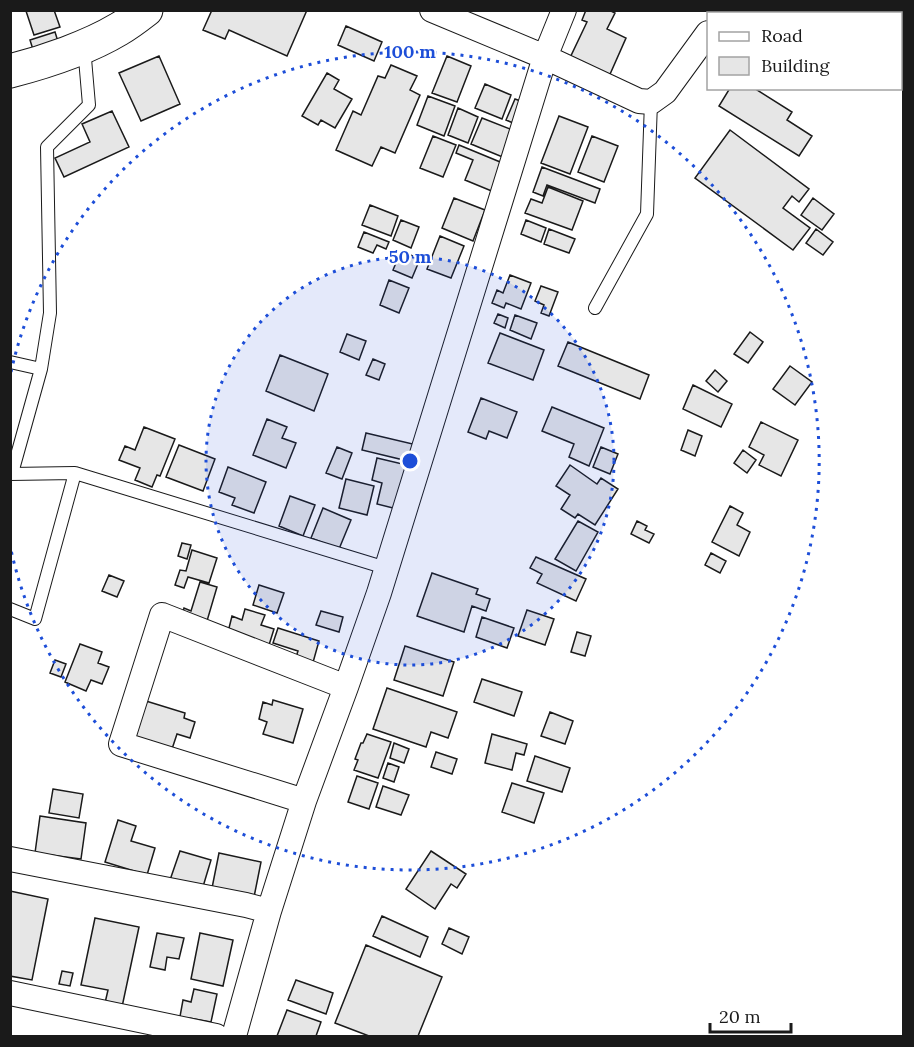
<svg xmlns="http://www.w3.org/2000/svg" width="914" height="1047" font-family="Lora,serif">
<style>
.building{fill:#e6e6e6;stroke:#1a1a1a;stroke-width:1.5}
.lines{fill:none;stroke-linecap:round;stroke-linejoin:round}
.lane-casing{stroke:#1a1a1a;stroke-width:14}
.street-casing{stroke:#1a1a1a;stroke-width:26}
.secondary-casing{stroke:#1a1a1a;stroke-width:35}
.lane{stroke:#fff;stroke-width:12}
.street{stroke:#fff;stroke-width:24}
.secondary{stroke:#fff;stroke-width:33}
.ring{fill:none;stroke:#1d4ed8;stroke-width:3;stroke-dasharray:3 6}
.centre{fill:#1d4ed8;stroke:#fff;stroke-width:3}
.ring-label{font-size:18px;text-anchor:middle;font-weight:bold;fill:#1d4ed8;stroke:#fff;stroke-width:4.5;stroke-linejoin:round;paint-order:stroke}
</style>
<rect width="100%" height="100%" fill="#fff"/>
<!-- building -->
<path class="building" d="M54,10L60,27L34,35L26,11Z
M212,10H307L287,56L229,30L225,39L203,30Z
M586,10H609L615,13L607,29L626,38L607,81L568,62L587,22L582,20Z
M346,26L382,42L374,61L338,45Z
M55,32L60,48L35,56L30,40Z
M159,56L180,104L141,121L119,73Z
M447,56L471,66L457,102L432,93Z
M391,65L417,76L410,90L420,95L395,153L381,147L372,166L336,150L353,111L361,115L378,76L385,78Z
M327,73L339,80L334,89L352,99L335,128L321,120L318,125L302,116Z
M485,84L511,95L502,119L475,108Z
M730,88H754L792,112L787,120L812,136L799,156L719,106Z
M428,96L455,106L444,136L417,125Z
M515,99L526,103L518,125L506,120Z
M458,108L478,117L468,143L448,135Z
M112,111L129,147L64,177L55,158L90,142L82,124Z
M559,116L588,127L570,174L541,163Z
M482,118L515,131L505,158L471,144Z
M730,130L809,189L799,202L792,196L783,208L810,228L793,250L695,178Z
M433,136L456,145L443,177L420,168Z
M592,136L618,146L604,182L578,172Z
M459,145L505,164L494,192L465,180L473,160L456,153Z
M542,167L600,189L595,203L547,185L543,196L533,192Z
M548,187L583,201L572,230L525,213L531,199L542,203Z
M454,198L485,210L473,241L442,228Z
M813,198L834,214L822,230L801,215Z
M370,205L398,216L391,236L362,225Z
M401,220L419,227L411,248L393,240Z
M526,220L546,228L541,242L521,234Z
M549,229L575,239L569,253L544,244Z
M816,229L833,242L823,255L806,243Z
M364,232L389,242L386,249L377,245L373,253L358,247Z
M440,236L464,246L451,278L427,269Z
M401,251L420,259L412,278L393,270Z
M510,275L531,283L521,309L506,303L504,308L492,303L497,290L503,293Z
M389,280L409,288L399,313L380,305Z
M541,286L558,292L549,316L541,313L544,305L535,301Z
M498,314L508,318L505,328L494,323Z
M515,315L537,323L531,339L510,330Z
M750,332L763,342L748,363L734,354Z
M500,333L544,350L533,380L488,363Z
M347,334L366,341L359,360L340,352Z
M568,342L649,375L640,399L558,366Z
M280,355L328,374L314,411L266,391Z
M373,359L385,364L379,380L366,375Z
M790,366L812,382L795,405L773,389Z
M715,370L727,381L718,392L706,381Z
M693,385L732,404L721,427L683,409Z
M481,398L517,412L507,438L489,431L486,439L468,432Z
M552,407L604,428L589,466L569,457L574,444L542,431Z
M267,419L287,427L282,438L296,443L286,468L253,455Z
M761,422L798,440L781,476L759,465L764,455L749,447Z
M144,427L175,439L160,476L157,475L152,487L135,480L140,468L119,460L125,446L135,450Z
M688,430L702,436L695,456L681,450Z
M366,433L417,445L412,462L362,450Z
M179,445L215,459L203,491L166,477Z
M337,447L352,453L342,479L326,473Z
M601,447L618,454L610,474L593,467Z
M743,450L756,460L747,473L734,463Z
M377,458L411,466L401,510L377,504L382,483L372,480Z
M570,465L597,484L601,478L618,489L595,525L578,514L575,518L561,509L570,495L556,486Z
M228,467L266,482L254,513L232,505L235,498L219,492Z
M346,479L374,486L367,515L339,508Z
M290,496L315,505L303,536L279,526Z
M730,506L743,513L737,525L750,532L739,556L712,542Z
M323,508L351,520L339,549L311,538Z
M578,521L598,532L576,571L555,559Z
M637,521L647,526L645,530L654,534L649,543L631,534Z
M182,543L191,545L187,559L178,556Z
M192,550L217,558L209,583L188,577L184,588L175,585L180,570L186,571Z
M711,553L726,561L720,573L705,565Z
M536,557L586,579L576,601L537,583L542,574L530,568Z
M432,573L478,589L476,594L490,599L486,611L472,606L464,632L417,616Z
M109,575L124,581L117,597L102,591Z
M200,582L217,587L207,621L181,619L184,608L191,611Z
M259,585L284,593L277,613L253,605Z
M245,609L265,615L261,625L274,629L269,645L228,632L232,616L242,620Z
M527,610L554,619L545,645L518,636Z
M321,611L343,617L339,632L316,625Z
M482,617L514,628L507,648L476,637Z
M278,628L319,641L312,666L295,660L298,651L273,643Z
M577,632L591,636L585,656L571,652Z
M80,644L102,652L98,663L109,667L102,684L91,680L86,691L65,682Z
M405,646L454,662L443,696L394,680Z
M55,660L66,664L61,677L50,673Z
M482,679L522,692L514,716L474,702Z
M387,688L457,712L448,738L431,732L426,747L373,729Z
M273,700L303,709L293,743L263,734L267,722L259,719L263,702L272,705Z
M146,701L185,713L184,718L195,722L190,738L177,734L170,755L133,743Z
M550,712L573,721L565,744L541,736Z
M367,734L391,742L378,778L354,770L358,760L355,759L361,743H363Z
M492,734L527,744L524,755L516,753L512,770L485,763Z
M394,743L409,749L404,763L390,758Z
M436,752L457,759L452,774L431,767Z
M535,756L570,768L562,792L527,781Z
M388,763L399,767L394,782L383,778Z
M357,776L378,783L369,809L348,802Z
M512,783L544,793L534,823L502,812Z
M383,786L409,795L401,815L376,807Z
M53,789L83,794L79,818L49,813Z
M40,816L86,823L81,859L35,853Z
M118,820L136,826L131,841L155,848L147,875L105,862Z
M180,851L211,860L202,890L170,880Z
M431,851L466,874L457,888L451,884L435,909L406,889Z
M219,853L261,862L254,897L212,888Z
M10,891L48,899L32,980L10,976Z
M382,916L428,937L420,957L373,936Z
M95,918L139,927L122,1007L105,1003L108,990L81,985Z
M449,928L469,937L462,954L442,944Z
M157,933L184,938L179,959L167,957L165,970L150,967Z
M200,933L233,940L223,986L191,979Z
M366,945L442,977L418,1036H369L335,1023Z
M62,971L73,973L70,986L59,984Z
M296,980L333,993L326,1014L288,1000Z
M194,989L217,994L211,1022L190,1018L188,1025L179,1022L183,1000L191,1002Z
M287,1010L321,1022L316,1036H277Z"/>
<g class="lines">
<!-- lane casing -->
<g class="lane-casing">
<path id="lane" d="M595,308L647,214L651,102
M10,362L41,369L50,313L47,147L89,105L84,47
M12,473L41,369
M75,473L386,568
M10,474L75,473L35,619L10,609"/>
</g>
<!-- street casing -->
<g class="street-casing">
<path id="street" d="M432,10L545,57L639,101L651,102L665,92L708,33
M723,14L725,10
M304,801L121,744L162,615L346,687
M10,859L246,905L269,911
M10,993L216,1036
M234,1036L269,911L304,801L346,687L379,593L545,57L564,10"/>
</g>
<!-- secondary casing -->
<g class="secondary-casing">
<path id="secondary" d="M10,71C45,62 89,47 119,29C128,24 137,17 146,10"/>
</g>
<!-- lane -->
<use href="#lane" class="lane"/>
<!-- street -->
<use href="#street" class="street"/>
<!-- secondary -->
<use href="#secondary" class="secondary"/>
</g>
<!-- distance rings -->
<circle cx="410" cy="461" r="204" fill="#1d4ed8" fill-opacity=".12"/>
<g class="ring">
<circle cx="410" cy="461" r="204"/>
<path d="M11 372A409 409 0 1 1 11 550"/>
</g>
<circle cx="410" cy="461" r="9" class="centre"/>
<g class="ring-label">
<text x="410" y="58">100 m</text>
<text x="410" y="263">50 m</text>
</g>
<!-- border -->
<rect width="914" height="1047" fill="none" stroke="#1a1a1a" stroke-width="24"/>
<!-- legend -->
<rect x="707" y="12" width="195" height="78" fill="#ffffff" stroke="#a3a3a3" stroke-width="1.5"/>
<rect x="719" y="32" width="30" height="9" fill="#ffffff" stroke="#a3a3a3" stroke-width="1.5"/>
<text x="761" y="42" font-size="18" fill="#1a1a1a">Road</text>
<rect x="719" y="57" width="30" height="18" fill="#e6e6e6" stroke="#a3a3a3" stroke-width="1.5"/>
<text x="761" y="72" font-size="18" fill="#1a1a1a">Building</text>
<!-- scale -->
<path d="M710 1023v9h81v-9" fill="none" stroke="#1a1a1a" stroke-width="3"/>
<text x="719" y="1023" font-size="18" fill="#1a1a1a" stroke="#ffffff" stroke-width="4.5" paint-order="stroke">20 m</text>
</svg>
